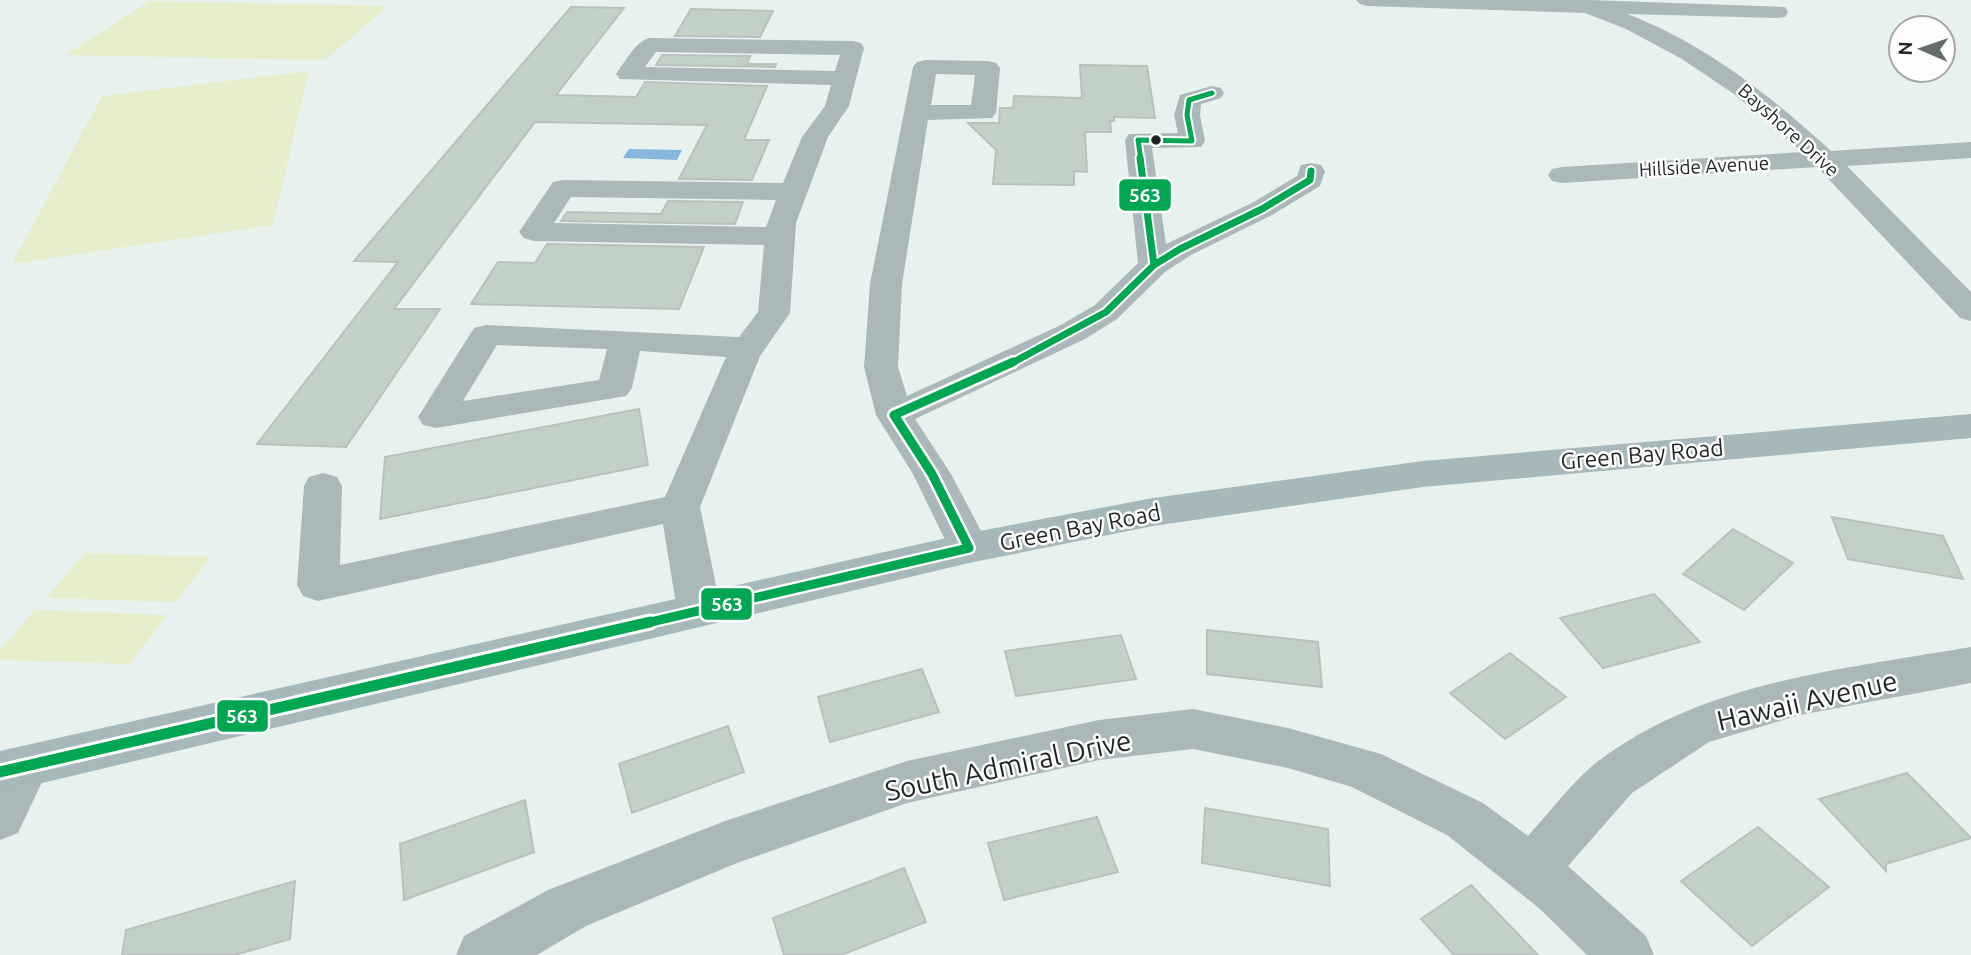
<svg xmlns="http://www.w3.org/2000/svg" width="1971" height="955" font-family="Ubuntu,sans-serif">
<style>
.green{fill:#e6edca}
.water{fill:#85b6db}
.building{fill:#c1d1c5;stroke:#bac0be;stroke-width:2}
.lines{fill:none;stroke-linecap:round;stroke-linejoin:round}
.minor{fill:#aab8b9;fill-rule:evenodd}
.major{fill:#a6b8b9;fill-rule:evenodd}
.bus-1-far3-casing{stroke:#fefefe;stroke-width:9}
.bus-1-far2-casing{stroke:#fefefe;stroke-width:11}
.bus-1-far1-casing{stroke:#fefefe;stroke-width:14}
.bus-1-casing{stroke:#fefefe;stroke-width:17}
.bus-1-far3{stroke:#00a651;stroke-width:5}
.bus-1-far2{stroke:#00a651;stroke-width:7}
.bus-1-far1{stroke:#00a651;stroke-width:9}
.bus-1{stroke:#00a651;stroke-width:11}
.bus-dot{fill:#1f2624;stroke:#fefefe;stroke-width:2.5}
.labels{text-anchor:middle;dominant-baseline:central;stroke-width:5;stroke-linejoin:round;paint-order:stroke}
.far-street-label{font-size:19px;fill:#1f2624;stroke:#fefefe}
.street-label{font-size:23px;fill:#1f2624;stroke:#fefefe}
.near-street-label{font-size:28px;fill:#1f2624;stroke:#fefefe}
.line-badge{stroke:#fefefe;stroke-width:2.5}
.badge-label{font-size:19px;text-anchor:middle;font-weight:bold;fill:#fff}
</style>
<rect width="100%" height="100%" fill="#e7f2ef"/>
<!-- green -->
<path class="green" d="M150,1L388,6L325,60L65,55Z
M309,71L273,225L12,264L102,96Z
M85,553L210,557L176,602L46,598Z
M35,610L167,615L130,664L0,660V650Z"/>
<!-- water -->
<path class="water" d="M629,149L682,150L677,160L623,158Z"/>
<!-- building -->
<path class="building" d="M571,7L624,8L556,95L636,97L645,82L767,86L744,140H769L752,180L679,179L707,125L535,122L394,309H440L346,447L257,444L398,262L354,261Z
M691,9L773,11L760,37L675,36Z
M662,55L750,56L747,64H776L775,67L656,65Z
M1080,65L1147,66L1155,118L1114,117V121H1110L1111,132H1085L1087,172L1074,171V185L993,184L996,150L968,123H999L1000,108H1013L1014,96L1082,98Z
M668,201L743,202L735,224L561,221L567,212L661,214Z
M547,244L704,247L679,309L471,304L498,262L535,263Z
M639,409L648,465L380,519L385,457Z
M1832,517L1943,536L1963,579L1848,559Z
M1733,529L1793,563L1744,610L1683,574Z
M1654,594L1700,642L1603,668L1560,618Z
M1207,630L1318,642L1322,687L1207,674Z
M1121,635L1136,679L1016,696L1005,651Z
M1510,653L1566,697L1505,739L1450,693Z
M922,669L939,712L830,742L818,697Z
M728,726L744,772L632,813L619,764Z
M1907,773L1971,838L1886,864V871L1819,799Z
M525,800L534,852L404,900L400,844Z
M1205,808L1328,829L1330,886L1202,863Z
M1097,817L1118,872L1004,900L988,843Z
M1758,827L1829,887L1752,946L1681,881Z
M904,868L926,922L841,955H784L773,918Z
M295,881L290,939L235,955H122L126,930Z
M1471,885L1538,955H1454L1421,919Z"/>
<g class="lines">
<!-- minor -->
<path class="minor" d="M1356,0H1590L1785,7L1788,12L1785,17L1777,18L1627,14C1704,43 1771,96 1831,151L1971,142V158L1847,166L1971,292V321L1960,318L1817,167L1562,183L1552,181L1548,175L1552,169L1562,167L1802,152L1734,94L1682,59L1626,29L1585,13L1367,6L1360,4Z
M649,38L853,41L861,43L864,48L849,106L828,137L796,223L790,313L760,356L700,507L721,610L714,622L699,626L684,622L677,610L663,524L318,601L303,596L297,585L304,486L309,477L323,473L337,477L342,486L340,565L665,497L726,357L640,351L632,388L626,396L436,428L423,425L418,417L474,328L486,325L739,337L758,312L764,245L534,241L524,238L519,232L553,182L563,180L783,183L802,137L825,106L831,85L620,79L616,74C625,62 635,42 649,38ZM656,52L840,55L835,71L645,67ZM571,197L776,200L766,227L554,223ZM497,345L607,349L599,380L463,401Z
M925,60L988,61L996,63L1000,68L996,113L992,118L928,120L902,284L898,367L907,396L1061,325L1095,305L1138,263L1125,140L1129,134L1178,133L1174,115L1180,95L1212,86L1221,88L1224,93L1221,98L1201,104L1200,115L1205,141L1201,147L1152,148L1166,244L1252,203L1297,176L1301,165L1311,163L1321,165L1325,171L1320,186L1272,215L1191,255L1165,272L1117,319L1085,339L915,419L951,474L990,548L984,558L969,563L954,558L913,474L876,415L864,367L870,284L913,67L917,62ZM936,74L975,75L971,105H931Z
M1971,647V683L1800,715L1709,742L1632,793L1568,866L1646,936L1654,955H1587L1540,909L1447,835L1352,787L1288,768L1193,749L1099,760L907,803L737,863L586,926L537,955H456L464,936L548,890L725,821L907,761L1099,720L1193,709L1288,728L1381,754L1483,803L1528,836C1549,813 1573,781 1597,762C1703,681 1844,669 1971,647Z
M24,746L41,752L49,767L18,833L0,840V765L7,752Z"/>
<!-- major -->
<path class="major" d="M1971,414V438L1423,487L1153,526L969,563L0,793V751L969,533L1153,498L1423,461Z"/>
<!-- bus-1-far3 casing -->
<g class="bus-1-far3-casing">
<path id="bus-1-far3" d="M1141,160L1138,140L1192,141L1187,115L1189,100L1212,93"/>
</g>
<!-- bus-1-far2 casing -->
<g class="bus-1-far2-casing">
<path id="bus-1-far2" d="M1140,158L1154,265
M1010,364L1106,312L1154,265L1180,249L1262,209L1310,180L1311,171"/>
</g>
<!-- bus-1-far1 casing -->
<g class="bus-1-far1-casing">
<path id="bus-1-far1" d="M894,415L1013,362
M894,415L932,474L969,548
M642,624L969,548"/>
</g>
<!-- bus-1 casing -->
<g class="bus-1-casing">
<path id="bus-1" d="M0,772L650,622"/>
</g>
<!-- bus-1-far3 -->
<use href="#bus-1-far3" class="bus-1-far3"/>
<!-- bus-1-far2 -->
<use href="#bus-1-far2" class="bus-1-far2"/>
<!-- bus-1-far1 -->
<use href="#bus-1-far1" class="bus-1-far1"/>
<!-- bus-1 -->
<use href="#bus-1" class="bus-1"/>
</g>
<!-- markers -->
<circle class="bus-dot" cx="1156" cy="140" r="6"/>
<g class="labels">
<!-- far-street labels -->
<g class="far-street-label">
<text transform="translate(1789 130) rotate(42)">Bayshore Drive</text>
<text transform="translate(1704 166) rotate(-3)">Hillside Avenue</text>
</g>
<!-- street labels -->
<g class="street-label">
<text transform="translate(1642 454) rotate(-5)">Green Bay Road</text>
<text transform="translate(1080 527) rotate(-11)">Green Bay Road</text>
</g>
<!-- near-street labels -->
<g class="near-street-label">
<text transform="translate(1807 700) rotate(-13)">Hawaii Avenue</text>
<text transform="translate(1008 765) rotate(-12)">South Admiral Drive</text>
</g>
</g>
<g class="line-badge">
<rect x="1118" y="178" width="54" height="34" rx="7" fill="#00a651"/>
<rect x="700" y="587" width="53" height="34" rx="7" fill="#00a651"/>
<rect x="216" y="699" width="53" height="34" rx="7" fill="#00a651"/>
</g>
<g class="badge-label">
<text x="1145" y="202">563</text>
<text x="727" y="611">563</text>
<text x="242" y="723">563</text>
</g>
<!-- north arrow -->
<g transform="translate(1922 49) rotate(272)"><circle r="33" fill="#fefefe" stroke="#a5a8a7" stroke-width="2"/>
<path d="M0-5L12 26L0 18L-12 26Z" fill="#656d6b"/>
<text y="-10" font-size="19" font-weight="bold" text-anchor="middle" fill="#1f2624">N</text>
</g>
</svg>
